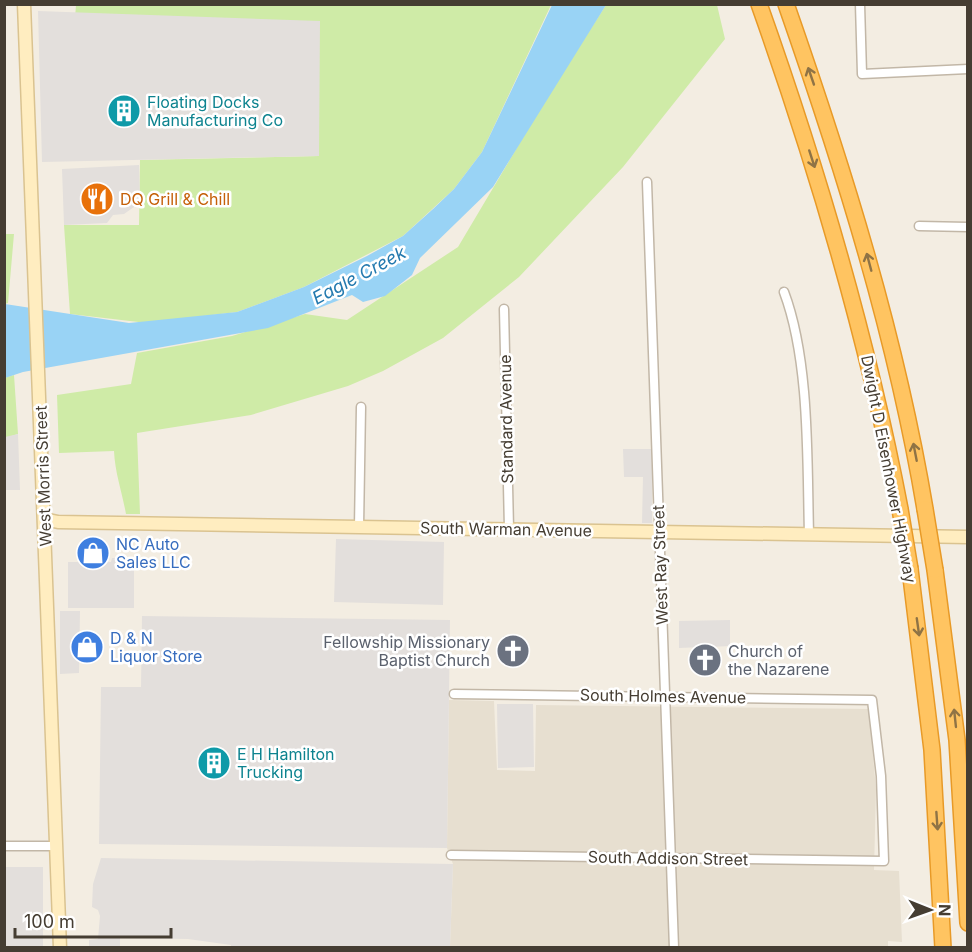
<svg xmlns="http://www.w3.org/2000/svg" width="972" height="952" font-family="Inter,sans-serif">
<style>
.residential{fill:#e7dfd0}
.green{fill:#cfeba7}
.parking{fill:#e3dfdc}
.water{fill:#99d3f5}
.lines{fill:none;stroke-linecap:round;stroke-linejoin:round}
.minor-casing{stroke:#c2b7a7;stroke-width:11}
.secondary-casing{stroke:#dac390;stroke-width:15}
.motorway-casing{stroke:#e89a27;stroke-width:18}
.minor{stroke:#fff;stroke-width:8}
.secondary{stroke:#ffedc0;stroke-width:12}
.motorway{stroke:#ffc461;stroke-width:15}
.motorway-bridge-casing{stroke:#e89a27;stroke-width:18;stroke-linecap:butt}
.motorway-bridge{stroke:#ffc461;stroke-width:15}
.oneway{stroke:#8f7345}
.labels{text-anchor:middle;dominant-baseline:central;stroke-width:5;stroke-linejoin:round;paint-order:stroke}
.culture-label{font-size:16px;fill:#0d838f;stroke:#fff;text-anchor:start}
.food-label{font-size:16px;fill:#c56008;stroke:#fff;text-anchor:start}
.street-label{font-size:16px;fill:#453d32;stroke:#fff}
.shop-label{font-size:16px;fill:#366cbe;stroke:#fff;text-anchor:start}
.worship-label{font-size:16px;fill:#5b616d;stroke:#fff;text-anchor:end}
.water-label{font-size:18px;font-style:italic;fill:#247aaf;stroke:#fff}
</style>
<rect width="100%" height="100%" fill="#f3ede2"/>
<!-- residential -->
<path class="residential" d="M449,700L494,701L497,770L535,771L536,705L869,709L876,790L874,870L899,871L902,942L888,941V948L450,947L453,864L447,848Z"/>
<!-- green -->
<path class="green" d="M76,5H551L482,152L454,189L403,236L304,287L237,312L147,323L70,314L64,225H139L140,160L319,156L74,31Z
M606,5H717L725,39L623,167L519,277L443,338L383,371L348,386L251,415L137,433L140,514H126C122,492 115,473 114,451L59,453L57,395L131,384L137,353L232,336L305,314L347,320L458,247L550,92Z
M5,234H14L8,303L5,304Z
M14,375L18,434L5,438L4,378Z"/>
<!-- parking -->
<path class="parking" d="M38,11L320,21L319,156L42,162Z
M139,165L140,198L134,207L124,214L113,215L107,223L64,225L62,169Z
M18,434L20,490H5V437Z
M623,449H652V523H642L643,477H624Z
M336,539L444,542L443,605L334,602Z
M112,558H134V608H68V562H111Z
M60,611H80L79,673L60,674Z
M142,616L450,620L447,848L99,844L101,687H141Z
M730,620V646L709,647V643H703V647L679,648V621Z
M497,704H533L534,767L498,768Z
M101,858L453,864L450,947L231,948V945L188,939L120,938V947H89V940L98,939L100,916L98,910L92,907L93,884Z
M4,867H43V947H5Z"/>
<!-- water -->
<path class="water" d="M552,5H606L493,187L420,258L412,275L385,296L363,302L352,295L268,328L23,372L5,378V304L129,323L237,312L304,287L367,256L403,236L433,209L454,189L482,152Z"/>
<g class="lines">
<!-- minor casing -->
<g class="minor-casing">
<path id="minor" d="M860,4L862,74L968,69
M647,182L674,948
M919,226L968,227
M784,292C810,361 807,461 809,534
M504,309L509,529
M359,527L361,407
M4,846H56
M451,855L884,861L881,776L872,700L454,694"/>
</g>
<!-- secondary casing -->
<g class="secondary-casing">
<path id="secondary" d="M24,4L60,948
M44,519L58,522L968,537"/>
</g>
<!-- motorway casing -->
<g class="motorway-casing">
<path id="motorway" d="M759,4C818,170 867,336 900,509
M786,4C844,170 896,336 925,509
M910,569L932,750L943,948
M935,570L957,740L968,923"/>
</g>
<!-- minor -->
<use href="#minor" class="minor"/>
<!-- secondary -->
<use href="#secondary" class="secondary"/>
<!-- motorway -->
<use href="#motorway" class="motorway"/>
<!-- motorway-bridge casing -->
<g class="motorway-bridge-casing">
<path id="motorway-bridge" d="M900,509L910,569
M925,509L935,570"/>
</g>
<!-- motorway-bridge -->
<use href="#motorway-bridge" class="motorway-bridge"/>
</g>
<!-- one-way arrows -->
<defs><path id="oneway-shaft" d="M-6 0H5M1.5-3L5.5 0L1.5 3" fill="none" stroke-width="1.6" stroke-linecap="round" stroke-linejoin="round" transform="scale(1.5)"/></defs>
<g class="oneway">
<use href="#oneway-shaft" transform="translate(811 76) rotate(-109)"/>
<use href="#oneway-shaft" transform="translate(812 159) rotate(72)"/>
<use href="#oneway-shaft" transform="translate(869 262) rotate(-105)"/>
<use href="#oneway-shaft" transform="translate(915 452) rotate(-101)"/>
<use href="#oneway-shaft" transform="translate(918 627) rotate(82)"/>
<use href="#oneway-shaft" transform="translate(955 718) rotate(-96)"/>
<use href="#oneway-shaft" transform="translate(937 821) rotate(86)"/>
</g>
<!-- icons -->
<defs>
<g id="building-disc" transform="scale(1.725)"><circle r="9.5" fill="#0f9aa8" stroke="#fff"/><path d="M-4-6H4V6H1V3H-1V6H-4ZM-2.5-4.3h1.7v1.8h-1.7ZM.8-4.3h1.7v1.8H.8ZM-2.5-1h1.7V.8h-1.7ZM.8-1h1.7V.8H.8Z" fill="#fff"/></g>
<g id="restaurant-disc" transform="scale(1.725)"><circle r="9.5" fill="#e8710a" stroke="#fff"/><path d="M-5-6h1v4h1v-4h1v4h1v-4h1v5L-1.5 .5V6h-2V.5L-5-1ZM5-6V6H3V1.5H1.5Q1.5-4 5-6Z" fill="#fff"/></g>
<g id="shop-disc" transform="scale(1.725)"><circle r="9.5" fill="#3f7fe0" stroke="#fff"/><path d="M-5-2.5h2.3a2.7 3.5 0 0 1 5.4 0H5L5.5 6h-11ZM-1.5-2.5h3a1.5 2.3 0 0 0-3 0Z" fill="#fff"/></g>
<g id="church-disc" transform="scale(1.725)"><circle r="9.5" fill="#6b7280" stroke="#fff"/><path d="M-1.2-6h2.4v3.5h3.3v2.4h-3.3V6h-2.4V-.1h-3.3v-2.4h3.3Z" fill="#fff"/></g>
</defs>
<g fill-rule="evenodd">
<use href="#building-disc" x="124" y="111"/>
<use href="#restaurant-disc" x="97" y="199"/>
<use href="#shop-disc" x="93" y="553"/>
<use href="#shop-disc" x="87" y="647"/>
<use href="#church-disc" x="513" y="651"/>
<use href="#church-disc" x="705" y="660"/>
<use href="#building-disc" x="214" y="763"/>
</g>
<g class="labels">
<!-- culture labels -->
<g class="culture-label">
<text x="147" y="102">Floating Docks<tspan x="147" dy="18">Manufacturing Co</tspan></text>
<text x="237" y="754">E H Hamilton<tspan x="237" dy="18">Trucking</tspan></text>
</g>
<!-- food labels -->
<g class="food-label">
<text x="120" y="199">DQ Grill &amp; Chill</text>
</g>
<!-- street labels -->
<g class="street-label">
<text transform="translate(506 419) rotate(-91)">Standard Avenue</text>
<text transform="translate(889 469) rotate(79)">Dwight D Eisenhower Highway</text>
<text transform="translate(43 476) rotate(-92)">West Morris Street</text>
<text transform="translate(506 529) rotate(1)">South Warman Avenue</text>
<text transform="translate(660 565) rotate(-92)">West Ray Street</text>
<text transform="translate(663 696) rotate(1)">South Holmes Avenue</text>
<text transform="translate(668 858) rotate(1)">South Addison Street</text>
</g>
<!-- shop labels -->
<g class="shop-label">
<text x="116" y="544">NC Auto<tspan x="116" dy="18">Sales LLC</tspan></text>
<text x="110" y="638">D &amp; N<tspan x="110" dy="18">Liquor Store</tspan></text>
</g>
<!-- worship labels -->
<g class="worship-label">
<text x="490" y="642">Fellowship Missionary<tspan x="490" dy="18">Baptist Church</tspan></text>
<text x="728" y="651" text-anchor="start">Church of<tspan x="728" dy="18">the Nazarene</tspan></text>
</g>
<!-- water labels -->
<g class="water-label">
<text transform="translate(359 275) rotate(-28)">Eagle Creek</text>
</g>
</g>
<!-- border -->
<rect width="972" height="952" fill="none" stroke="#453d32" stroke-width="12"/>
<!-- north arrow -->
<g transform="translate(930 910) rotate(91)" stroke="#ffffff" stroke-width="4.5" paint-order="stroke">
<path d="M0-4.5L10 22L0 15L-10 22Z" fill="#453d32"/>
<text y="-9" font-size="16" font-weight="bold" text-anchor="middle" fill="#453d32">N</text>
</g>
<!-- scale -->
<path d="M15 928v9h156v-9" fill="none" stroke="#453d32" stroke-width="3"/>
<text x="24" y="928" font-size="18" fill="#453d32" stroke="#ffffff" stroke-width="4.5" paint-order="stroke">100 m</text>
</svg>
